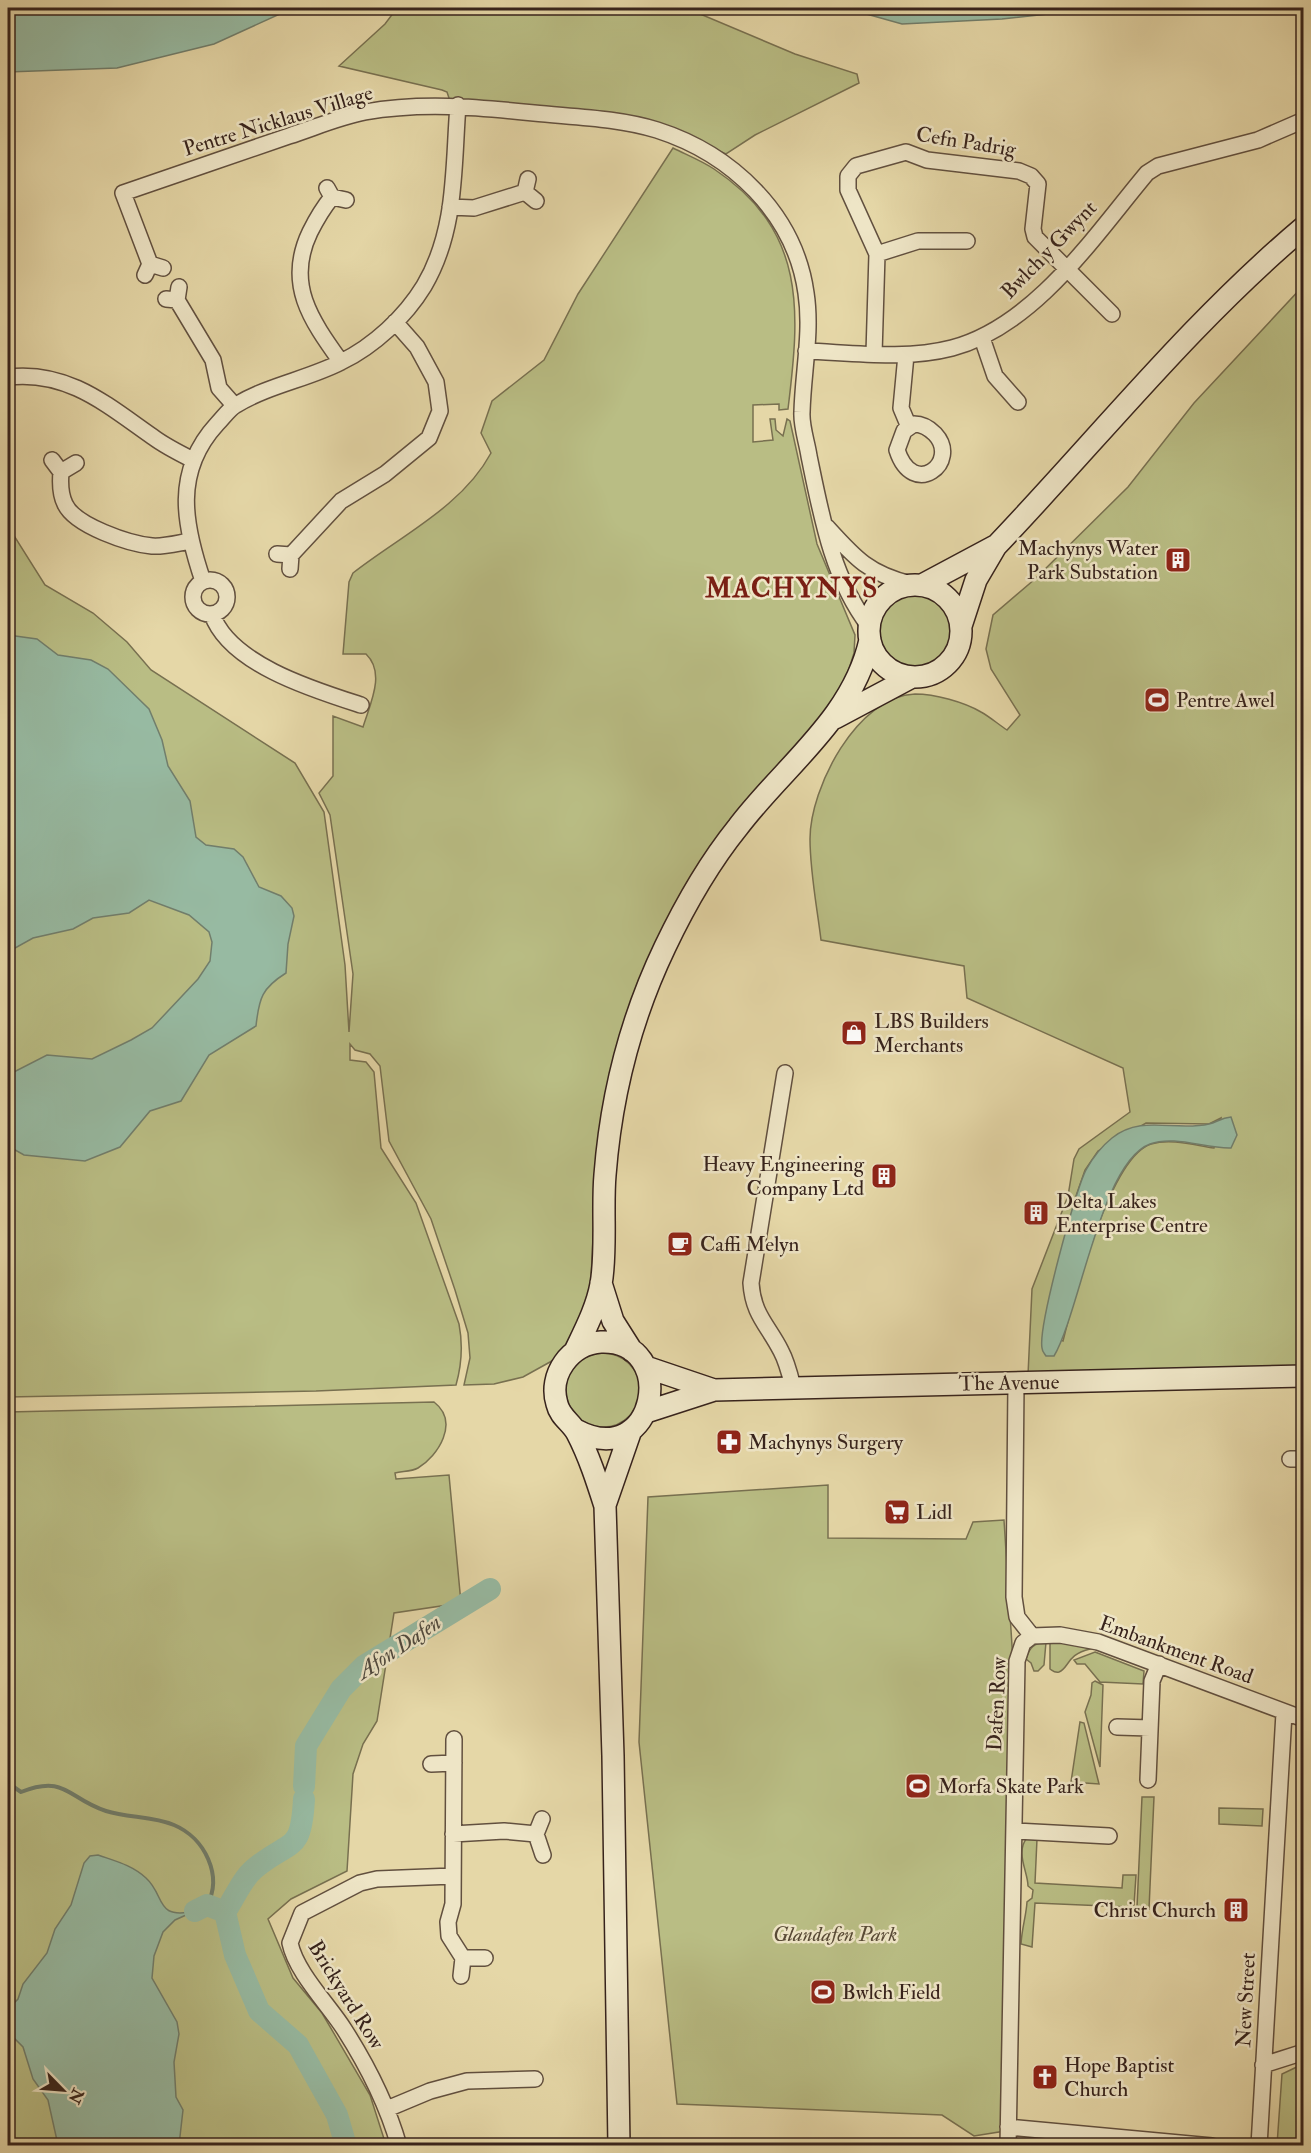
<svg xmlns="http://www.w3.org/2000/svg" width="1311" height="2153" font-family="'IM FELL Double Pica',serif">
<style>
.green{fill:#b9bd84;stroke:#787050;stroke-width:1.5;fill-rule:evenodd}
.water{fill:#97baa2;stroke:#717e6c;stroke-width:1.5}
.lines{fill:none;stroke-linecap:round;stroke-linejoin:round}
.stream{stroke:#717e6c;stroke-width:4}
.river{stroke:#97baa2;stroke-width:22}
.minor-casing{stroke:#62503f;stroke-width:18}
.secondary-casing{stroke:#37231c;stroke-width:24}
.minor{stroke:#eee5c6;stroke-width:15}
.secondary{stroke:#eee5c6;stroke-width:21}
.labels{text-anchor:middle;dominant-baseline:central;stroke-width:5;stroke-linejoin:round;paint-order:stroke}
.street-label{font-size:21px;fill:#37231c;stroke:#eee5c6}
.poi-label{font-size:21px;fill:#37231c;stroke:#eee5c6;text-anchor:start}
.park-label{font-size:21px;font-style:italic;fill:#584a36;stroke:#eee5c6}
.water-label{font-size:22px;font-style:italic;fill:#4f493e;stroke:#eee5c6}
.district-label{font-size:27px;font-weight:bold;letter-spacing:1.5px;fill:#7a1f14;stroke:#eee5c6}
</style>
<rect width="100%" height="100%" fill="#e5d7a7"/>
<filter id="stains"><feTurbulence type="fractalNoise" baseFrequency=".00333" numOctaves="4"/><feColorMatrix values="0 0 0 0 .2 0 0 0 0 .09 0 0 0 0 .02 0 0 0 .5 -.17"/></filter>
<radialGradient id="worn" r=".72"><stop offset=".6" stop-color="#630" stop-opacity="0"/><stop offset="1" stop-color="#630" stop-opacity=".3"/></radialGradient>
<!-- green -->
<path class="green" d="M397,8H686L795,54L857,74L859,83L755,135L726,154L663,126L450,101L447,92L442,90L339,66L385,24Z
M673,148C687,155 702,161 714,169C807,231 800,311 788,409L779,410V404L753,405V442L773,440L770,419H775L776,430L783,436L787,419L790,421L817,544L855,635L854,653L846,678L849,681L676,907L597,1159L590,1298L564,1351L550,1362L523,1377L494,1384L464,1385L470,1358L468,1333L455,1290L431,1219L389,1141L380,1066L370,1054L355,1050L350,1044V1060L366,1062L374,1072L381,1148L416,1203L459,1324C463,1345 462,1364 456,1385L316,1391L8,1397V526L45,585L93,613L127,642L151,670L295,763L324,812L345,965L349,1032L353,974L330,815L319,793L333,776V716L363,727C370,704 386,673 366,654H343L349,582L353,573C400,536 462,507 491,453L481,433L492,401L544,360L578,294Z
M1303,286V1369L1028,1375L1032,1289L1068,1196L1074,1159L1079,1149L1130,1112L1123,1068L967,998L964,966L821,940C817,907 810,872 810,839C810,788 857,696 915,694C935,694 964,702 981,712C990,717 998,724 1007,730L1020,715L991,669L986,649L993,615L1035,579L1128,487L1194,403ZM1221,1118L1214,1148C1194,1145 1171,1138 1151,1144C1110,1157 1073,1300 1063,1341L1043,1333L1076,1196L1085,1170L1098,1151L1146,1123L1209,1124Z
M875 630a40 40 0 1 1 80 0a40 40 0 1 1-80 0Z
M566 1390a37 37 0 1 1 74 0a37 37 0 1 1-74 0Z
M434,1402C460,1422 438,1456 418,1468C411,1472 402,1471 395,1473L396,1479L449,1475L461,1603L394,1613L377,1721L363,1744L353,1774L347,1871L291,1899L268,1919L293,1978L322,2013L370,2095L386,2145H8V1412Z
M828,1485V1538L966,1539L973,1522L1004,1520L1014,1677L1005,2131L974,2136L942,2115L677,2104L639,1742L648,1497Z
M1046,1642L1044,1665L1038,1671H1034L1031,1663L1026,1659C1029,1648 1034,1643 1046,1642Z
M1050,1642L1075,1643L1090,1649C1067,1654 1069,1668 1059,1672C1055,1673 1053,1671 1050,1669Z
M1095,1652L1144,1671L1143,1684L1100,1682L1085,1664H1077L1074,1660Z
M1095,1681L1103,1685L1100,1767L1085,1712L1091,1695L1092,1683Z
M1080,1722L1084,1723L1099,1784L1071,1782Z
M1142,1797H1154L1149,1909L1137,1907Z
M1219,1808L1263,1809L1262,1826L1219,1824Z
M1027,1838L1037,1839L1035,1883L1122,1888L1123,1875H1136L1134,1905H1129V1907L1035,1903L1032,1947L1021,1944C1022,1927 1026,1917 1027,1902L1032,1898L1033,1890L1028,1886C1028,1872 1015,1852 1027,1838Z
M1303,2064V2145H1277L1282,2074Z"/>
<!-- water -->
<path class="water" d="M8,8H293L214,44L117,68L8,72Z
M845,8H1103L1002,19L902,24Z
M8,635L37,639L58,655L91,660L108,669L149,709L162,740L168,766L190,801L196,837L206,845L234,849L243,857L259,887L281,896L292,908L294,916L288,944L286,973C262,988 259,998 256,1026L209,1055L181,1101L150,1111L120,1147L85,1161L24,1155L8,1146V1075L47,1055L92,1059L131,1040L152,1028L198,979L210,961L212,942L209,932L189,915L149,900L129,913L93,918L73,929L33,938L8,952Z
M1231,1117L1237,1135L1231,1148C1206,1149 1175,1135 1150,1144C1101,1162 1080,1312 1054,1356H1046C1044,1353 1042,1351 1042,1348C1038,1327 1075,1191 1086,1170C1092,1159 1102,1146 1112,1138C1142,1114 1175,1132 1209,1124C1217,1122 1221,1118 1231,1117Z
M98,1855C115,1861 132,1865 146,1878C166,1896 154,1920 195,1911L175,1920L163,1932L154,1956L152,1978L177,2022L179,2034L174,2062L176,2097L183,2110L179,2145H58L48,2100L33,2079L23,2047L8,2032V2009L18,1999L23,1984L47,1953L55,1929L71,1905L84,1863L90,1856Z"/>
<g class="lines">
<!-- stream -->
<path class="stream" d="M8,1783L21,1792C66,1774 68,1799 106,1811C128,1818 152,1816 174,1825C205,1838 223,1876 207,1905"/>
<!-- river -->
<path class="river" d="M304,1786L306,1746L341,1689L364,1666L490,1589
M195,1911L207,1905L225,1912C234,1899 242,1879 254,1869C291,1838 301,1855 304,1799
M225,1912L235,1955L259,2011L298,2045L337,2115L346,2146"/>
<!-- minor casing -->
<g class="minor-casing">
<path id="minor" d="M528,179L525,192L536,201
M327,188L332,197L346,200
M332,197C323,208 316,220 310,232C285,284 311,320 341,362
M450,207L474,208L525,192
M877,254L918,241H967
M150,264L123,193C178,174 234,155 289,136C314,128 339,117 365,112C422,102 476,107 534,113C574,117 619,118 657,130C732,154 795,214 806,293C812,332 803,372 802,412C801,426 807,442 809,456C821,514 832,578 869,626
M145,275L150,264L163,268
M166,299L177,300L179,287
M177,300L213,360L219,388L234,405
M982,338L995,376L1018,402
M806,351C854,353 906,360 952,348C1035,326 1095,235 1147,173L1158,166L1258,140L1304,120
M874,354L877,254L848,190V176L856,166L906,152L927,160L1019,171L1031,176L1038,184L1033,229L1035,237L1112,314
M906,355L901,408L909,427
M8,377C68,370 107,405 153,437C165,446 179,453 193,460
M914,424C923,424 929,428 935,434C961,462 913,500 897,450L904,431Z
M52,460L61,472C60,483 60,494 65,504C75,526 130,544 152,546C164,547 178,543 190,541
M61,472L76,463
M827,527C855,558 869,574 911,584
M277,554L291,555L290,569
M291,555L341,501L385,474L429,438L440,411L436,382L417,347L395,322
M193 597a17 17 0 1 1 34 0a17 17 0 1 1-34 0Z
M203,581C184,525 173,472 217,424C223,418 229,409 236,405C269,385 308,379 341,362C374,346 405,317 424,286C457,230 453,168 458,105
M212,614C229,664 314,690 361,705
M785,1073L751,1283C753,1315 768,1325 781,1351C787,1362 790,1375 793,1387
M1016,1383L1014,1597L1017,1617L1032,1636
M1290,1459H1304
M1032,1636L1060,1635L1098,1642L1304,1719
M1117,1727L1150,1728
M454,1739L453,1904L448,1922L449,1936L463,1958L461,1976
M431,1764L454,1763
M1148,1780L1152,1681L1159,1664
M1014,1831L1109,1836
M453,1834L504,1831L536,1834L542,1819
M536,1834L543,1855
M463,1958H485
M1263,2065L1304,2052
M387,2109L430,2091L467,2081L535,2079
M1008,2127L1212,2146
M399,2146C387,2104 367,2065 344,2029C328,2004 296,1972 290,1943L302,1913L360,1883L377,1879L453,1876
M1008,2146L1017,1661L1023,1643L1032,1636
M1259,2146L1284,1713"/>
</g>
<!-- secondary casing -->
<g class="secondary-casing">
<path id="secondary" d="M869 631a46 46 0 1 1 92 0a46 46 0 1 1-92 0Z
M922,585L995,546
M961,626L976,580L996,546C1098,439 1191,322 1304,227
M835,718L912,677
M601,1283L613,1321L632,1351
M575,1351C585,1330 597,1307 601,1284C607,1252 602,1208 605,1175C611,1097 631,1018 665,947C685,905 709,863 738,827C784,766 853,718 870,640
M646,1367L714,1390
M646,1412L714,1390L1304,1376
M576,1430C657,1473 680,1339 601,1342C570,1344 548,1375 557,1404C560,1417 571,1422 577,1433C589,1456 597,1481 605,1506L613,1756L619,2146
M605,1505L631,1430"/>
</g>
<!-- minor -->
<use href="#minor" class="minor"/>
<!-- secondary -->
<use href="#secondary" class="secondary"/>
</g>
<!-- icons -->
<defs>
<g id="building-square" transform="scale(1.35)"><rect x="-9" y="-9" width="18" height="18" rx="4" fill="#8f2418" stroke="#eee5c6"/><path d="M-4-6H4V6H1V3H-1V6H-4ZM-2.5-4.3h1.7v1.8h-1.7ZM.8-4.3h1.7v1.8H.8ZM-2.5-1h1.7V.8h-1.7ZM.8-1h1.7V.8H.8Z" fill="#fff"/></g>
<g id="stadium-square" transform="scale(1.35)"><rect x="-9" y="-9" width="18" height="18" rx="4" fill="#8f2418" stroke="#eee5c6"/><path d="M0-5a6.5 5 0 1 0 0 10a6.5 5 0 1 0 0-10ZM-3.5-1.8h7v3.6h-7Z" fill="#fff"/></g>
<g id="shop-square" transform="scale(1.35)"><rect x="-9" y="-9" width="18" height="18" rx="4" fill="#8f2418" stroke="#eee5c6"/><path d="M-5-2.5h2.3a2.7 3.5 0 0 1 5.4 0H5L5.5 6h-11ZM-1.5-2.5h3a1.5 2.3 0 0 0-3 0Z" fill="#fff"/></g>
<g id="cafe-square" transform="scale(1.35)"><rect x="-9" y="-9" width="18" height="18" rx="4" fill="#8f2418" stroke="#eee5c6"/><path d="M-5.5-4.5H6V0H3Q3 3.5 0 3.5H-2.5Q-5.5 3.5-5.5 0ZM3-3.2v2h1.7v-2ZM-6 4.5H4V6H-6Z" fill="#fff"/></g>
<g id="pharmacy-square" transform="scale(1.35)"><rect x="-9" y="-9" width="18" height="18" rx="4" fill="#8f2418" stroke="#eee5c6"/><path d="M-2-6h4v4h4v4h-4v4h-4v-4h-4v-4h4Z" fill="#fff"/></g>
<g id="supermarket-square" transform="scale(1.35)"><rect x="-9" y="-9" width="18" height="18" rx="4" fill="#8f2418" stroke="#eee5c6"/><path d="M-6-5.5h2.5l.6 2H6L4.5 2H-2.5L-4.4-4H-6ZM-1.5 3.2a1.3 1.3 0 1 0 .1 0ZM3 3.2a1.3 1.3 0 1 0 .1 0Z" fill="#fff"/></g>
<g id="church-square" transform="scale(1.35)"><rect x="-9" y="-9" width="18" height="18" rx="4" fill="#8f2418" stroke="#eee5c6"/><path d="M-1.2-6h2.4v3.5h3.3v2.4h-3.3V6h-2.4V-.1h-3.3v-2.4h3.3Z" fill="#fff"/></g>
</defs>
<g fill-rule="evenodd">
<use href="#building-square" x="1178" y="560"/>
<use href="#stadium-square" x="1157" y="700"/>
<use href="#shop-square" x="854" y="1033"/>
<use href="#building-square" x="884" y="1176"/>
<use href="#building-square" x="1036" y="1213"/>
<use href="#cafe-square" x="680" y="1244"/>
<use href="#pharmacy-square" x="729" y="1442"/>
<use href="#supermarket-square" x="897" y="1512"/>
<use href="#stadium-square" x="918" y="1786"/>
<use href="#building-square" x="1236" y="1910"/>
<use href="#stadium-square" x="823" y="1992"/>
<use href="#church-square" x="1045" y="2077"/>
</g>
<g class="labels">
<!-- street labels -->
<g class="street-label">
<text transform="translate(278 121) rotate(-17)">Pentre Nicklaus Village</text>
<text transform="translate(966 142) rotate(9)">Cefn Padrig</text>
<text transform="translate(1049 250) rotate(-46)">Bwlch y Gwynt</text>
<text transform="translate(1009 1383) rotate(-1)">The Avenue</text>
<text transform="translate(1176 1650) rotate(20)">Embankment Road</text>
<text transform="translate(997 1704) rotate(-87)">Dafen Row</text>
<text transform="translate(346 1995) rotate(58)">Brickyard Row</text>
<text transform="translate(1246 2000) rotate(-87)">New Street</text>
</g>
<!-- poi labels -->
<g class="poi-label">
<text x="1158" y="548" text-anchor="end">Machynys Water<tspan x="1158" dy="24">Park Substation</tspan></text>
<text x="1176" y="700">Pentre Awel</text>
<text x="874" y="1021">LBS Builders<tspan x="874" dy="24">Merchants</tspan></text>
<text x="864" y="1164" text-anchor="end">Heavy Engineering<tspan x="864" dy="24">Company Ltd</tspan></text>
<text x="1056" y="1201">Delta Lakes<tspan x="1056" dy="24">Enterprise Centre</tspan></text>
<text x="700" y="1244">Caffi Melyn</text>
<text x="748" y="1442">Machynys Surgery</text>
<text x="916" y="1512">Lidl</text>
<text x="938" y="1786">Morfa Skate Park</text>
<text x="1216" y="1910" text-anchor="end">Christ Church</text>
<text x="842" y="1992">Bwlch Field</text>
<text x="1064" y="2065">Hope Baptist<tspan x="1064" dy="24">Church</tspan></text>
</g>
<!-- park labels -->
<g class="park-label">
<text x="835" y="1934">Glandafen Park</text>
</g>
<!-- water labels -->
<g class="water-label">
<text transform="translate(399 1647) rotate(-34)">Afon Dafen</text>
</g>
<!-- district labels -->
<g class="district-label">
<text x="792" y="588">MACHYNYS</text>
</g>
</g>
<!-- margin -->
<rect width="1311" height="2153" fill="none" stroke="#e5d7a7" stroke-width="30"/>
<rect x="9" y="9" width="1293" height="2135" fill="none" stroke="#37231c" stroke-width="3"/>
<rect x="15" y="15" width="1281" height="2123" fill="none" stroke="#37231c" stroke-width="1.5"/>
<!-- north arrow -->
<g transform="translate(63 2090) rotate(115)" stroke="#eee5c6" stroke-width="4.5" paint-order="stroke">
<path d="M0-4.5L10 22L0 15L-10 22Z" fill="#37231c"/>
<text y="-9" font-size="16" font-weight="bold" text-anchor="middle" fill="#37231c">N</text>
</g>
<rect width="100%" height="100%" filter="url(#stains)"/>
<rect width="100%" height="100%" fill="url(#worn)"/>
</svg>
